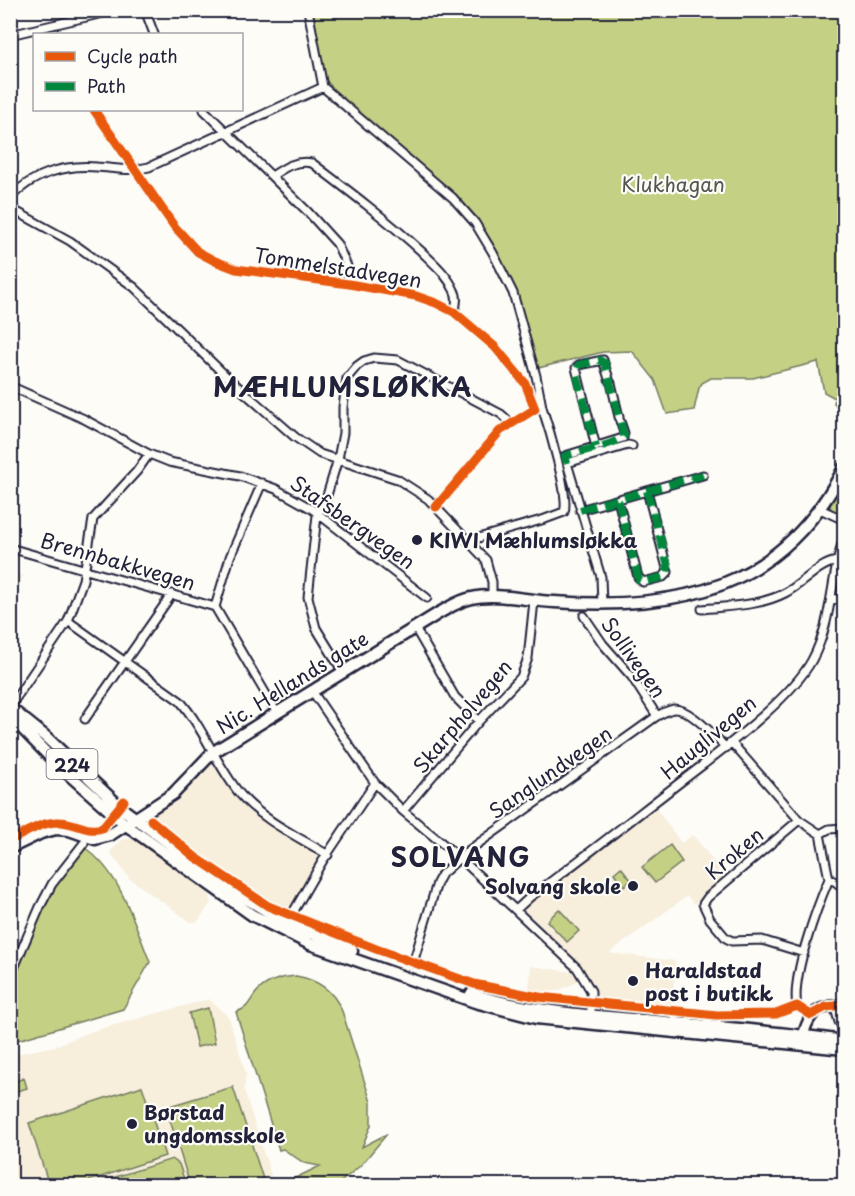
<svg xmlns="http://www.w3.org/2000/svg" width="855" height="1196" font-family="'Playpen Sans',sans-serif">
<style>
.built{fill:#f7eedc}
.green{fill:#c4d185;stroke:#737a60;stroke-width:1.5}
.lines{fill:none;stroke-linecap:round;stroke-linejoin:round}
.minor-casing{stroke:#22223b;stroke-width:11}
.tertiary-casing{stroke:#22223b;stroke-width:14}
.secondary-casing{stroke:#22223b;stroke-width:15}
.primary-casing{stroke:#22223b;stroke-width:15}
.minor{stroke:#fdfcf7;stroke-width:7}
.tertiary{stroke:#fdfcf7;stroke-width:9}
.secondary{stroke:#fdfcf7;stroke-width:10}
.primary{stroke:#fdfcf7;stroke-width:10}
.quiet{stroke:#00873e;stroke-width:8;stroke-dasharray:15 8;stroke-linecap:butt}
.cycleway-casing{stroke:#fdfcf7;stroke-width:13}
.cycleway{stroke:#e8590c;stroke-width:9}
.poi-dot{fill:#22223b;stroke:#fdfcf7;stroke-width:2}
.labels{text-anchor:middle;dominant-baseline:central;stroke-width:4.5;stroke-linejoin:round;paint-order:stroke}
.shield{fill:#fdfcf7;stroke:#646373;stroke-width:1.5}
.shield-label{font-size:18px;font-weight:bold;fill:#22223b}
.park-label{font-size:20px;fill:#535751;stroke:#fdfcf7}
.street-label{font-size:20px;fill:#22223b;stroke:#fdfcf7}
.poi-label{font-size:20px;font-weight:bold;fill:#22223b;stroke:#fdfcf7;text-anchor:start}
.district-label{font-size:26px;font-weight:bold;letter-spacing:1.5px;fill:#22223b;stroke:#fdfcf7}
</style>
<rect width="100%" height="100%" fill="#fdfcf7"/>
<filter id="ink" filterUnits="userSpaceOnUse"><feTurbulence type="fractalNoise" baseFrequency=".0167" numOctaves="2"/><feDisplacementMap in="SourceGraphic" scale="12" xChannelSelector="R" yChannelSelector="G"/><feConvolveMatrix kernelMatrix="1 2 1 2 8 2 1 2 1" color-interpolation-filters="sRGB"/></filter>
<g filter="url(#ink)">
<!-- built -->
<path class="built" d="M11,572L23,576L11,594L10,572Z
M208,763L214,765L234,790L324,856L289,913L259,898L229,879L181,844L158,822L155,815L178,796Z
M654,806L681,843L693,835L725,876L694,904L687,896L609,953L675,961L672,1010L600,1001L592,981L524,914L528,904Z
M123,839H133L151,849L209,893L211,900L210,904L197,922H191L130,879L110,852Z
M531,966L572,972L574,969L580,978L575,983L557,991L545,992L529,990Z
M209,999L229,1018L246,1074L244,1090L274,1185H186L179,1164L171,1158L87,1185H12L11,1179V1055L55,1046L93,1031Z"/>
<!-- green -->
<path class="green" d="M312,11H844V413L834,403L835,398L824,392L818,362L753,378H711L702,383L699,388L694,410L667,414L655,380L632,351L603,352L538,368L517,295L492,242L479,223L455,196L336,92L326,80Z
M844,476V517L832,511L828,502Z
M670,845L682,862L655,883L642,867Z
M85,848C121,873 134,923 150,962L123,1009L11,1042V989L41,913L57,883Z
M621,867L631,880L624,886L614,873Z
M559,909L579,931L567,942L547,921Z
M296,976C318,980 333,990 342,1011L371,1102V1125L362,1147L387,1134L361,1165L337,1185H281L320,1166L304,1163L283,1149L279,1150L236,1012C249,1008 248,1003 256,993C266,981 281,977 296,976Z
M208,1008L215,1043L197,1047L189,1013Z
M24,1078L27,1088L11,1093V1083Z
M142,1086L165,1156L76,1185H49L29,1123Z
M233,1087L265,1185H190L166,1107Z
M172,1159L179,1164L186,1185H90Z"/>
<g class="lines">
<!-- minor casing -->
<g class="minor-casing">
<path id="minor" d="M145,10L154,34
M308,10L323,87L453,198L475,223L493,253L513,293L536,376L542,407L535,409
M10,35L116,10
M94,110L174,226L198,252L215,261L236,269L349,284L416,296L436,303L454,312L495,347L525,383L535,409L500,431L436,507
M204,110L308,212L337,244L347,266L349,284
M272,176C285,167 296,160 312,163C349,191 386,219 421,251C433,263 447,274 454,290C458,297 457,304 454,312
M10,198C32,174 65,164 97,167C115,168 130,172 149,167L323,87
M10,208L70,241L134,287L228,378L295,437L320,454L397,479L428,499L486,560L492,582V596
M611,383L619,417
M10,386L84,419L149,454L169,462L240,476L276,489L312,509L427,598
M596,447L576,368L579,365L603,360L609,379
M567,463L565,456L623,438L624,433L620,421
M262,483L230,557L215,607L277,713
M647,491L655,521
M618,500L638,577L643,582L663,577L668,572L656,526
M820,509L844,520
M580,510L703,475
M468,541L545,519L564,512C570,497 548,425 542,407
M10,548L215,607
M832,598L844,601
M602,604L601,577L567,463L628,445L632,446
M702,609C730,606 760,606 785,593C803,584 818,564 837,561
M584,616L603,644L632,677L657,716
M68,621L180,701C204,728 216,765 240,794C263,821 299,837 328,855
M415,628L455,697L479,721
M343,672L316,628L308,597L317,515L325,502L338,459L343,433V407L347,378L357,366L364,361L374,358L398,360L501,414L511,423
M312,691L375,783L403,811L460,858L577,968L591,991V1019
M10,707L68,621L83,580L93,519L137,471L149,454
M85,719L172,594
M732,743L799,820L820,834L829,879L836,882L844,889
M403,811L479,721L521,677L528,658L534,601
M799,820L708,897L703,904L710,919L726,938L732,941L762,940L804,953
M820,834L829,829L844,828
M516,910L530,897C589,854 646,808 704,764C736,739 793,695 812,660C833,621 830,578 844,537
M291,916L322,862L375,783
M413,963L437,883L442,874L465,853L657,716C663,713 669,709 675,709C690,709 716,737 726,748
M10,977L40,907L52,884L84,843
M834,1005L839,1022L844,1027
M811,1015L797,1006C791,977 817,907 829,879"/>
</g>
<!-- tertiary casing -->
<g class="tertiary-casing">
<path id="tertiary" d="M802,1043C806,1015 816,1005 844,1005"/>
</g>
<!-- secondary casing -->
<g class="secondary-casing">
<path id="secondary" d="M10,848L41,833L56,829L69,830L95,839L110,835L173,794L212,753L439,613C450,607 460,600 472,598C496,592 529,601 554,602C681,610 782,590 844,468"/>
</g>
<!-- primary casing -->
<g class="primary-casing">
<path id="primary" d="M10,708L46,737L120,807L233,891L287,923L352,951
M10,716L57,764L126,825L252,915L310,944L475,1002L536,1018L844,1049
M471,994C527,1011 586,1015 644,1020C711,1026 778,1032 844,1041"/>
</g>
<!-- minor -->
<use href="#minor" class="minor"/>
<!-- tertiary -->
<use href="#tertiary" class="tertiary"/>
<!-- secondary -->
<use href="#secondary" class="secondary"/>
<!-- primary -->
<use href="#primary" class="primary"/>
<!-- quiet -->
<path class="quiet" d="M567,463L565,456C580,451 613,446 624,436L605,363L599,360L579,365L576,372L596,447
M618,500L639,580L643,582L663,577L667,573L668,566L647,491
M580,510L703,475"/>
<!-- cycleway casing -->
<g class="cycleway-casing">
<path id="cycleway" d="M94,110L174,226L198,252L215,261L236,269L349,284L416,296L436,303L454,312L495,347L525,383L535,409L500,431L436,507
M151,820L195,857L268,906L376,949L474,984L539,997L717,1015L776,1014L797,1006L811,1015L826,1007L844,1005
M10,840C26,833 43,821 60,822C75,822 87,833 102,828L124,801"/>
</g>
<!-- cycleway -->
<use href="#cycleway" class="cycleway"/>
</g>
</g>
<!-- markers -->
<g class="poi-dot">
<circle cx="417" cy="540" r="6"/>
<circle cx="633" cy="886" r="6"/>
<circle cx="633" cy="981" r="6"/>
<circle cx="132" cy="1124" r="6"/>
</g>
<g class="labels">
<!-- shield labels -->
<rect class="shield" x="46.5" y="749" width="51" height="30" rx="4.5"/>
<g class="shield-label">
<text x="72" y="764">224</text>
</g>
<!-- park labels -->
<g class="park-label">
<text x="673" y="184">Klukhagan</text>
</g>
<!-- street labels -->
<g class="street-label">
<text transform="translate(338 267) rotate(9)">Tommelstadvegen</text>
<text transform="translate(353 522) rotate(35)">Stafsbergvegen</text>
<text transform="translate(118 561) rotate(16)">Brennbakkvegen</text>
<text transform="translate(634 657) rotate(54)">Sollivegen</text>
<text transform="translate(292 682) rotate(-32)">Nic. Hellands gate</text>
<text transform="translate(462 716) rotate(-50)">Skarpholvegen</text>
<text transform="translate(708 737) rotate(-40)">Hauglivegen</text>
<text transform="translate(550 772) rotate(-35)">Sanglundvegen</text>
<text transform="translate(734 853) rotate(-40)">Kroken</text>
</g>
<!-- poi labels -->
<g class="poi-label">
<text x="429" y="540">KIWI Mæhlumsløkka</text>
<text x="621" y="886" text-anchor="end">Solvang skole</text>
<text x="645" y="970">Haraldstad<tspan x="645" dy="23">post i butikk</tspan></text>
<text x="144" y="1112">Børstad<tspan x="144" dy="23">ungdomsskole</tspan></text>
</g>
<!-- district labels -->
<g class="district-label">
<text x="343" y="386">MÆHLUMSLØKKA</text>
<text x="461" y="856">SOLVANG</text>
</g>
</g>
<!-- margin -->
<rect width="855" height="1196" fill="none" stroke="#fdfcf7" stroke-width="36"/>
<rect x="18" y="18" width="819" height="1160" fill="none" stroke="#22223b" stroke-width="2" filter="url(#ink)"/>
<!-- legend -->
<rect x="33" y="33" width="210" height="78" fill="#fdfcf7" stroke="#a5a5ac" stroke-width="1.5"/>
<rect x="45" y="52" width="30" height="9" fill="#e8590c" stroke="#a5a5ac" stroke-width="1.5"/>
<text x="87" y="63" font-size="18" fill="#22223b">Cycle path</text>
<rect x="45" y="82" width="30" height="9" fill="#00873e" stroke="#a5a5ac" stroke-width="1.5"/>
<text x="87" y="93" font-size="18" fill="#22223b">Path</text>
</svg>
